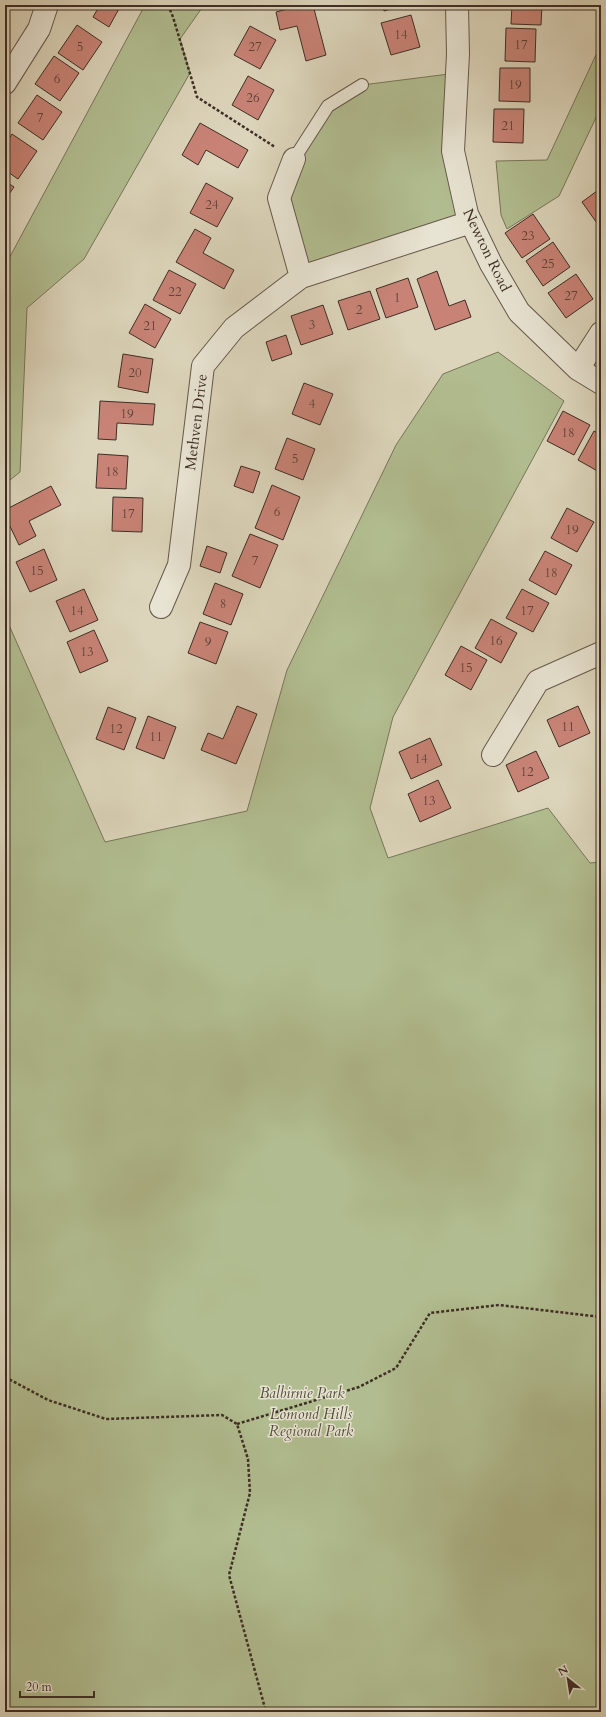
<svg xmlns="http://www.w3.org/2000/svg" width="606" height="1717" font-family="Cardo,serif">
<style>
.green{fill:#b1bd90;stroke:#78765b}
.building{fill:#c88376;stroke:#3e2e26}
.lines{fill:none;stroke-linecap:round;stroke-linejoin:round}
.service-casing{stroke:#66584b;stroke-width:14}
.minor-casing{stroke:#66584b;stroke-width:24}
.path{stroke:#3e2e26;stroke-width:2.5;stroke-dasharray:3 2;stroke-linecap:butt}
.service{stroke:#e8e4d3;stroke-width:12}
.minor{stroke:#e8e4d3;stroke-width:22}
.labels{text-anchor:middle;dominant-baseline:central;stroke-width:3;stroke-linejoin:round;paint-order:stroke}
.number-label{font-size:13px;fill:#60433a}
.street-label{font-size:15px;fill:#3e2e26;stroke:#e8e4d3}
.park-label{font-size:15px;font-style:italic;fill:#554b3b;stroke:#e8e4d3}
</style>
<rect width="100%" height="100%" fill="#dcd5bb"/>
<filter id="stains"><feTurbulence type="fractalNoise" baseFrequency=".005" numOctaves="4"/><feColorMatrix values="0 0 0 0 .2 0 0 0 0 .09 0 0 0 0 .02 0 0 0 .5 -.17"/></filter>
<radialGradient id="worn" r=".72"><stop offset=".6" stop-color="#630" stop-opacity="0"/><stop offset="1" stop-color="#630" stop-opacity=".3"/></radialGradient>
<!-- green -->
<path class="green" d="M145,5H204L180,39L190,73L84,259L27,308L20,472L5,484V266Z
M601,44V107L559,196L507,229L501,215L496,161L547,160Z
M457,73L467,214L301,277L279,198L328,106L362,85Z
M498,352L564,401L393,717L370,808L388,858L548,808L590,863L601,862V1712H5V616L105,842L247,811L287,670L396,445L443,374Z"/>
<!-- building -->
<path class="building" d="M5,5H12L5,14Z
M100,5H121L109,27L93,17Z
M303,5H313L326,55L306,61L297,26L280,30L276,12Z
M382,5H404L384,11Z
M512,5H542L541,25L511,24Z
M411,15L420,47L391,55L381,23Z
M77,25L102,42L83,70L58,53Z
M250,26L276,40L260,69L234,55Z
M506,28L536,29L535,62L505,61Z
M54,56L79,73L60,101L35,84Z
M500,68H530V102L499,101Z
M248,76L274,90L258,120L232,105Z
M37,95L62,112L43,140L18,123Z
M494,109H524L523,143L493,142Z
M200,123L248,150L238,168L206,150L198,165L182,155Z
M12,134L37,151L18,179L5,170V145Z
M5,181L14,187L5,200Z
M206,183L233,198L217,227L190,213Z
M601,188V225L599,226L582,202Z
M533,214L550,239L522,258L505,233Z
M195,229L211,238L203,253L234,270L224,289L176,262Z
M553,242L570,267L543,286L526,261Z
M169,270L196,284L180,314L153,300Z
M437,271L449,306L465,300L471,317L435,330L417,279Z
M576,274L593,299L566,318L548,293Z
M408,278L418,307L386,318L376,289Z
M370,291L380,319L348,330L338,301Z
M145,304L171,319L155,348L129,333Z
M323,305L333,334L301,345L291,316Z
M286,335L292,354L272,361L266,342Z
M123,354L153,359L148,393L118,387Z
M304,383L333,394L320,425L292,414Z
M100,401L155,404L153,425L117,423L116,440L98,439Z
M563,411L590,425L574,455L547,441Z
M594,431L601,435V473L578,460Z
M287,438L315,449L303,480L275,469Z
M98,454L128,456L126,489L96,488Z
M241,466L260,472L253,493L234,486Z
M272,485L300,497L283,540L255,528Z
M51,486L61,505L29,521L36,536L19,545L5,516V510Z
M113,497L143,498L142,532L112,531Z
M567,508L594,522L577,552L551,538Z
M250,534L278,545L260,588L232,576Z
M207,546L227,553L220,573L200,566Z
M44,549L57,580L30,592L16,562Z
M545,551L572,565L556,595L529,580Z
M215,583L243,594L231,625L203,614Z
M84,589L98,620L70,632L56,601Z
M522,589L549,603L533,632L506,618Z
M491,619L517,633L501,663L475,648Z
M200,622L228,632L216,664L188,653Z
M94,630L108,661L80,673L67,642Z
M461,646L487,660L471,690L445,675Z
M237,706L257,714L236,764L201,750L208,733L223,739Z
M578,706L590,733L559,747L547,720Z
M108,707L136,718L124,750L96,739Z
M148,716L176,727L164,759L136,748Z
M430,738L442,765L411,779L399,752Z
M536,751L549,778L518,792L506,765Z
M438,780L451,808L420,822L408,794Z"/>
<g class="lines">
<!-- service casing -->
<g class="service-casing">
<path id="service" d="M294,159L328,106L362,85"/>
</g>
<!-- minor casing -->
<g class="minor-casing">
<path id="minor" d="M457,5L458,54L453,151L467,214L491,264L519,312L578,369L601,383
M5,83L39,29L47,5
M294,159L279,198L301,277
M578,369L601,333
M161,607L179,565L203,366L234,328L301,277L471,222
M493,755L538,681L601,653"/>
</g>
<!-- path -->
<path class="path" d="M168,5L173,17L197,97L275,147
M5,1377L48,1400L106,1419L222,1415L237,1424L248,1459L250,1493L229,1575L266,1712
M237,1424L359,1387L396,1368L430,1313L499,1305L601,1317"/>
<!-- service -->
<use href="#service" class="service"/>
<!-- minor -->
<use href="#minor" class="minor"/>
</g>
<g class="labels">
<!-- number labels -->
<g class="number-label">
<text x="401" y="35">14</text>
<text x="521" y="45">17</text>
<text x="80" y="47">5</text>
<text x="255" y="47">27</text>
<text x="57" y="79">6</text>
<text x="515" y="85">19</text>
<text x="253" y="98">26</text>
<text x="40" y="118">7</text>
<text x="508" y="126">21</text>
<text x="212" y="205">24</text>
<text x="528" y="236">23</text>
<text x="548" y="264">25</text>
<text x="175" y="292">22</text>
<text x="571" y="296">27</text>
<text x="397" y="298">1</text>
<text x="359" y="310">2</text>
<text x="312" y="325">3</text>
<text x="150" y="326">21</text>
<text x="135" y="373">20</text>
<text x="312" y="404">4</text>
<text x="127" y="414">19</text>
<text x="568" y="433">18</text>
<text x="295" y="459">5</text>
<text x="112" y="472">18</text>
<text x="277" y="512">6</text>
<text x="128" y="514">17</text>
<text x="572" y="530">19</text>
<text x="255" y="561">7</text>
<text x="37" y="571">15</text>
<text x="551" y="573">18</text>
<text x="223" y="604">8</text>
<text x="77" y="611">14</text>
<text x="527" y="611">17</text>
<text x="496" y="641">16</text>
<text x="208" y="642">9</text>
<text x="87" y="652">13</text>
<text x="466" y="668">15</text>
<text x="568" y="727">11</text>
<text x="116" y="729">12</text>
<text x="156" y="737">11</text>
<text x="421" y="759">14</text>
<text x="527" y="772">12</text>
<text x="429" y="801">13</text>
</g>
<!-- street labels -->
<g class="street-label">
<text transform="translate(487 250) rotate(64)">Newton Road</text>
<text transform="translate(196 422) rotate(-83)">Methven Drive</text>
</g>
<!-- park labels -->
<g class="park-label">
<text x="302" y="1393">Balbirnie Park</text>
<text x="311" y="1414">Lomond Hills<tspan x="311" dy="17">Regional Park</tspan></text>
</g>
</g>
<!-- margin -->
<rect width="606" height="1717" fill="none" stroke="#dcd5bb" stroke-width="20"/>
<rect x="6" y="6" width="594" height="1705" fill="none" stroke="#3e2e26" stroke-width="2"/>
<rect x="10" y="10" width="586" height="1697" fill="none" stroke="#3e2e26"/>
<!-- north arrow -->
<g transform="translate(568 1679) rotate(330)" stroke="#e8e4d3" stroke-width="3" paint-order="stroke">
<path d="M0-3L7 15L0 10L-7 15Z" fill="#3e2e26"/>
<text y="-6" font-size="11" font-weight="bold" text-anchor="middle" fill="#3e2e26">N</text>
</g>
<!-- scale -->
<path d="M20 1691v6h74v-6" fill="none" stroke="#3e2e26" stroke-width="2"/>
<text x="26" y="1691" font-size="12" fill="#3e2e26" stroke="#e8e4d3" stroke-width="3" paint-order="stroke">20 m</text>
<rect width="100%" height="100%" filter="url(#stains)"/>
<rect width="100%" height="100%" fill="url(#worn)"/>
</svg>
